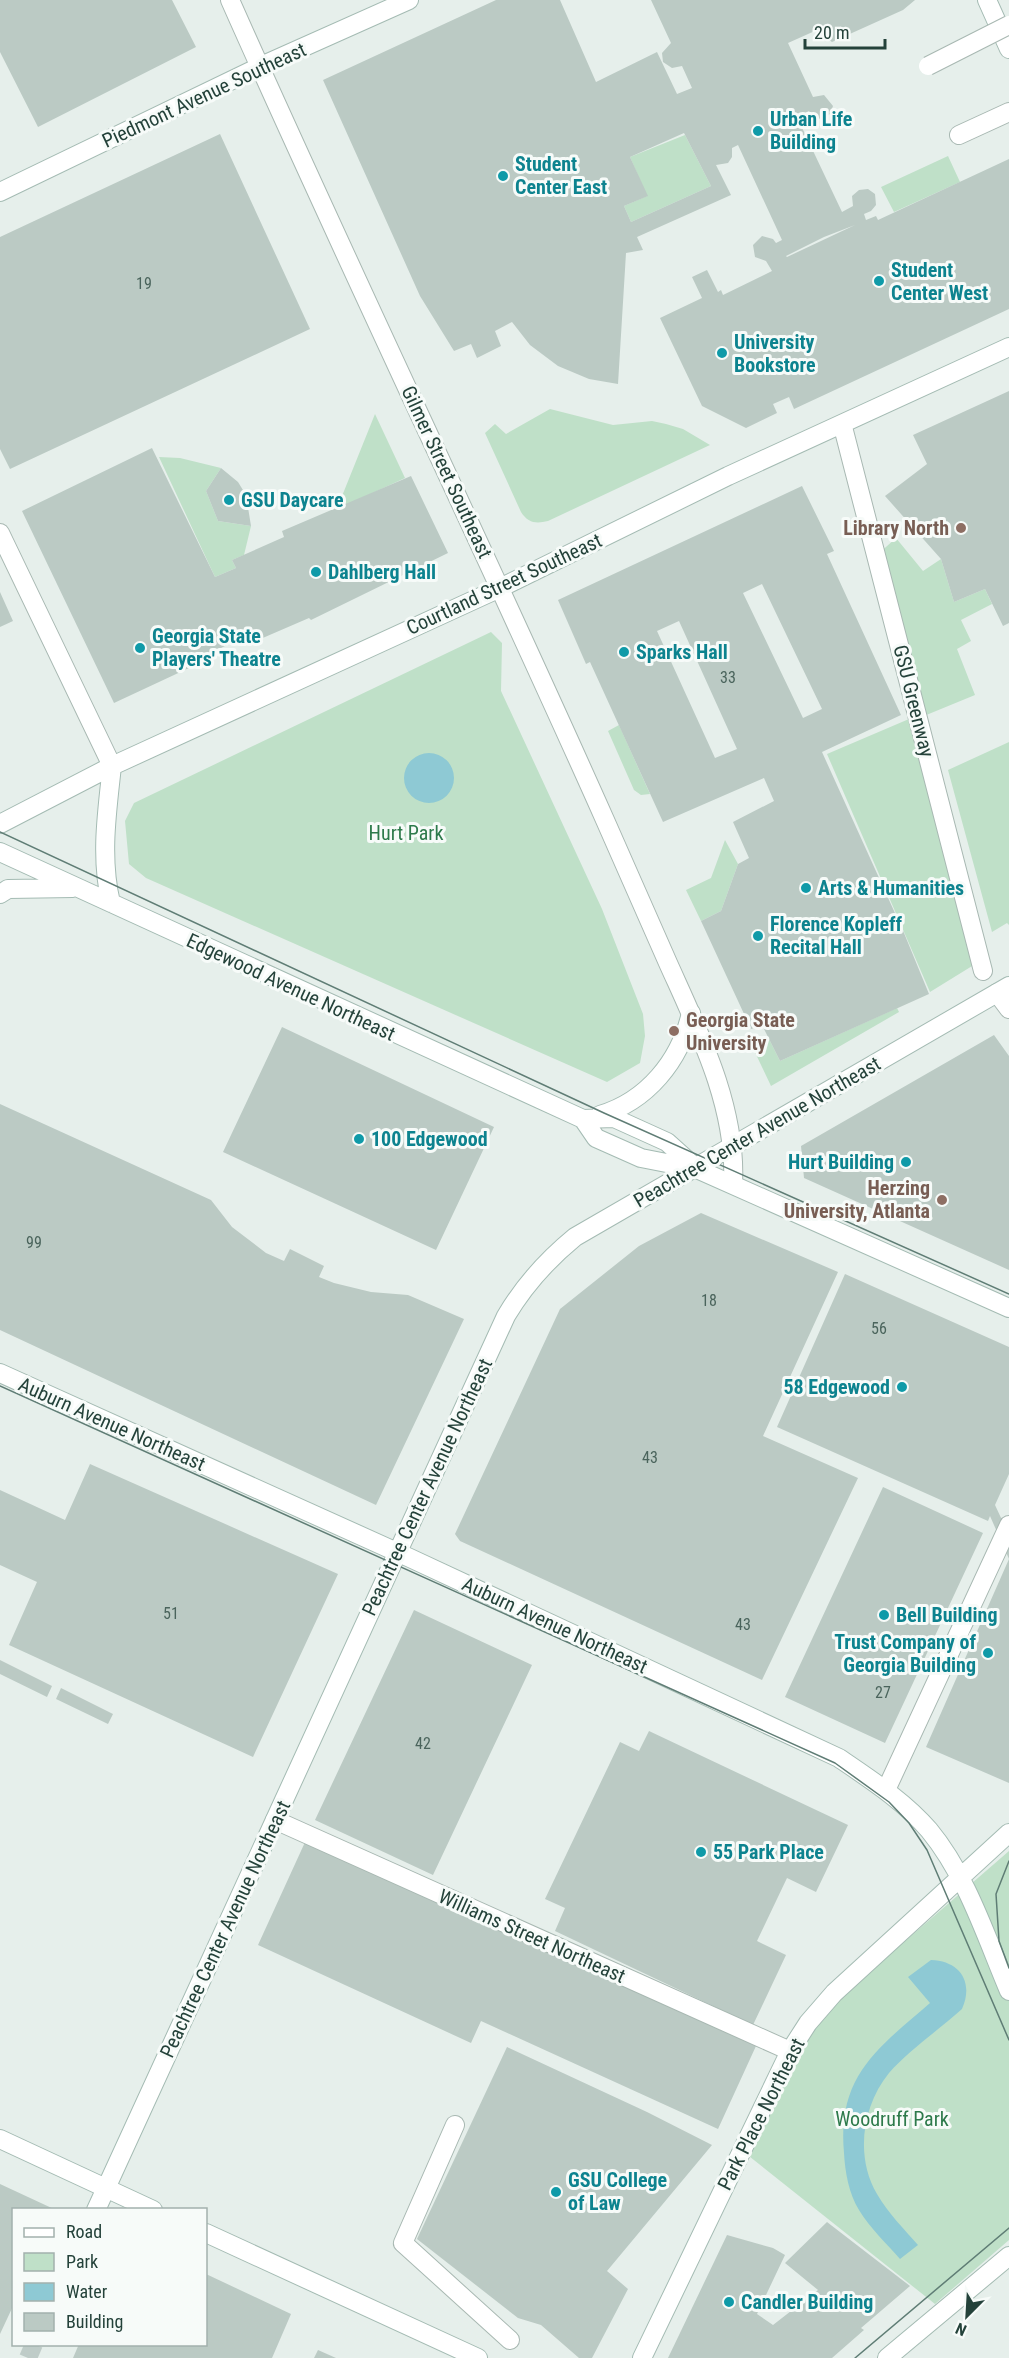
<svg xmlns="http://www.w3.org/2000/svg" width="1009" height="2358" font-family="'Roboto Condensed',sans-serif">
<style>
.green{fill:#bfe0c8}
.water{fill:#8ec9d4}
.building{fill:#bbcac4;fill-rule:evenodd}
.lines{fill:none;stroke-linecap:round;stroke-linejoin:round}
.secondary-tunnel{stroke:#bfccc8;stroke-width:18;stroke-dasharray:18 9;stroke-linecap:butt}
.street-casing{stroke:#a8b8b2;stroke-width:20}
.secondary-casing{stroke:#a4bbb3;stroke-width:20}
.street{stroke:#fff;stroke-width:18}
.secondary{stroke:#fff;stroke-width:18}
.tram{stroke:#5f7d75;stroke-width:1.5}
.street-bridge-casing{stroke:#a8b8b2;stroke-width:20;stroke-linecap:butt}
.street-bridge{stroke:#fff;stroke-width:18}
.culture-dot{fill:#0f9aa8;stroke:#f7fbf9;stroke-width:2}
.education-dot{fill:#8d6e63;stroke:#f7fbf9;stroke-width:2}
.labels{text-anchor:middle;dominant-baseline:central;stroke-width:6;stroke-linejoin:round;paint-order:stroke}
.number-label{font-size:16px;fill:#4a645c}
.street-label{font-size:20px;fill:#24423a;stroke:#f7fbf9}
.culture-label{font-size:20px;font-weight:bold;fill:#0d838f;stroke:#f7fbf9;text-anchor:start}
.education-label{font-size:20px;font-weight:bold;fill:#785e54;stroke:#f7fbf9;text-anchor:end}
.park-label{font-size:20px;fill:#2d7a4b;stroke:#f7fbf9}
</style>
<rect width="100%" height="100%" fill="#e6efeb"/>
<!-- green -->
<path class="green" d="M685,135L711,186L631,222L624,206L647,196L630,157Z
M948,156L960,182L894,212L881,187Z
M550,409L613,425L652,421L666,424L683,429L710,445L548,521C536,524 528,523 521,512L485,433L495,424L506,434Z
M375,414L405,478L340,508L338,506Z
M159,457L180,458L221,468L206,491L218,521L251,526L244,555L232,560L236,568L215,577Z
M896,538L923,571L941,559L954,602L985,589L992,604L961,620L971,641L957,649L975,695L919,718L877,555Z
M491,632L502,643L501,691L602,909L643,1014L645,1036L640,1063L607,1082L146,878L129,864L125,821L134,803Z
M909,719L977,963L930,992L827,754Z
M619,725L650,794L641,795L634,790L608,731Z
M1009,742V925L1007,923L992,932L948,770Z
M725,840L738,864L721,911L701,921L686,890L711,878Z
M897,1008L899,1012L771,1086L751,1044L768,1037L780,1061Z
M1009,1851V2240L935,2304L735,2145L821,2014Z"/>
<!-- water -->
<path class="water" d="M404 778a25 25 0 1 1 50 0a25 25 0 1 1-50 0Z
M931,1960C960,1961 974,1982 962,2009C940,2029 908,2051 889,2073C862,2106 855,2157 877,2194C888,2213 904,2229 918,2245L900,2259C887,2244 870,2228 859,2210C849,2194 845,2172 844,2153C837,2076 877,2049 930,2003L908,1977Z"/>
<!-- building -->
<path class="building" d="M0,0H172L196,47L38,127L0,52Z
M496,0H560L596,82L657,52L677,94L692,88L682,66L672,68L663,62L662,53L671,43L651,0H915L903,10L832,42L817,30L788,43L813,97L824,95L833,106L830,114L823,119L814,118L809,111L797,117L842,212L853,206L852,196L859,190L868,189L875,194L876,205L871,211L864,214L866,220L876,216L878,220L1009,159V309L794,409L789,397L773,404L777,413L746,428L702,406L660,318L702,298L692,277L707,270L718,292L721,290L723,295L772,271L766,261L755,257L753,245L762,236L773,239L776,243L782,240L738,145L732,148V157L728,163L716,165L731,195L637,237L643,250L626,253L618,384L589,379L558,366L530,345L512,322L495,331L501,346L477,358L471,344L454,351L420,296L323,80ZM684,133L711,186L631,222L624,206L648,196L630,157ZM855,225L787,257L786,256L824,237Z
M220,134L310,329L10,469L0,449V237Z
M1009,391V623L1003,626L985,589L954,602L941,559L885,496L927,464L913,435Z
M152,448L215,577L236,568L232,560L284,537L282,531L411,476L448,553L311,620L309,618L249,644L245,636L217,650L219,654L114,703L22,511Z
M221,468L238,482L246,495L251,526L218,521L206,491Z
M802,486L834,551L827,554L901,715L822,752L904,933L929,994L780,1061L762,1025L751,1029L701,921L721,911L738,864L749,858L733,822L774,801L764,778L663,822L590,662L586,664L558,600ZM762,584L822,709L803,718L743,593ZM679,621L737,749L715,758L657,631Z
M0,592L13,621L0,627Z
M282,1027L494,1127L436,1250L223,1152Z
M994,1035L1009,1056V1270L804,1178L801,1146Z
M0,1104L211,1200L232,1227L266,1253L284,1261L290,1249L324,1266L319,1277L334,1283L371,1292L408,1295L464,1319L376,1505L0,1330Z
M701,1213L838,1272L763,1436L858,1478L762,1680L460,1541L455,1534L560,1309L639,1246Z
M845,1274L1009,1347V1474L995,1505L1009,1535V1783L926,1747L1009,1559L990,1516L988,1521L777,1427Z
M90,1464L338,1574L253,1757L9,1645L37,1582L0,1565V1490L65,1520Z
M883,1487L983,1533L885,1743L785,1697Z
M414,1610L532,1665L433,1875L315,1820Z
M0,1660L52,1686L47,1697L0,1674Z
M61,1688L113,1714L108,1724L56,1699Z
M649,1731L848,1825L816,1892L787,1878L757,1941L786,1955L753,2025L555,1931L565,1908L545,1899L620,1742L639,1751Z
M306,1840L756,2046L718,2129L481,2021L471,2043L258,1945Z
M507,2047L647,2112L712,2145L607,2271L628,2289L592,2358H579L541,2325L518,2318L417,2239Z
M0,2184L56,2210H14V2304L0,2334Z
M827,2222L910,2286L861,2328L864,2330L832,2358H668L727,2235L773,2248L785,2255L757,2314L773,2325L818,2290L785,2263Z
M206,2274L291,2314L272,2358H73L79,2344H206Z
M318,2350L336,2358H314Z"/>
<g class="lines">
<!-- secondary-tunnel -->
<path class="secondary-tunnel" d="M28,2358L34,2344"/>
<!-- street casing -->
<g class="street-casing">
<path id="street" d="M230,0C352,275 483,546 605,820C626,868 647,915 668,963C699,1032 737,1107 733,1184
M959,135L1009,112
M844,431L983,971
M0,533L112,766
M997,993L1009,1009
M886,1790L1009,1525
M275,1820L790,2051
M455,2125L403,2243L510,2340"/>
</g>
<!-- secondary casing -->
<g class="secondary-casing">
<path id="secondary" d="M987,0L1009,49
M0,192L259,67L409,0
M0,824L112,766L500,588L728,476L1009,347
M0,852L583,1119L614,1118L667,1142L697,1169
M0,894L8,889L73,888
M111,903C100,858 107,812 112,766
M600,1115C647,1101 680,1061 691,1013
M583,1119L596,1138L641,1158L697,1169L1009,1308
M0,1373L410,1558L839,1758C871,1780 904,1801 929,1830C967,1876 986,1937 1009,1991
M0,2139L153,2210
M96,2210L506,1316C525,1284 547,1260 575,1237L1009,986
M206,2233L478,2358
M642,2358L790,2051L808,2023L834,1993L1009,1833
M887,2358L1009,2256"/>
</g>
<!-- street -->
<use href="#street" class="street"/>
<!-- secondary -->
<use href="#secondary" class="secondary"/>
<!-- tram -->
<path class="tram" d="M0,832L604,1113L1009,1294
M0,1386L835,1763L889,1802L909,1823L927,1850L1009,2040
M1009,1861L996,1894L999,1941L1009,1968
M855,2358L1009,2228"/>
<!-- street-bridge casing -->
<g class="street-bridge-casing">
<path id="street-bridge" d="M928,66L1009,25"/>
</g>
<!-- street-bridge -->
<use href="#street-bridge" class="street-bridge"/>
</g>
<!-- markers -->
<g class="culture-dot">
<circle cx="758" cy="131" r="6"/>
<circle cx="503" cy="176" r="6"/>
<circle cx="879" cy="281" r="6"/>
<circle cx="722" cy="353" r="6"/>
<circle cx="229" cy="500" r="6"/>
<circle cx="316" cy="572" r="6"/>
<circle cx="140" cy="648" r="6"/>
<circle cx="624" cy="652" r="6"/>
<circle cx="806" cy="888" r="6"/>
<circle cx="758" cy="936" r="6"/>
<circle cx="359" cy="1139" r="6"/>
<circle cx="906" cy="1162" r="6"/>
<circle cx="902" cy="1387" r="6"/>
<circle cx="884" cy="1615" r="6"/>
<circle cx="988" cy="1653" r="6"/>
<circle cx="701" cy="1852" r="6"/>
<circle cx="556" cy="2192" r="6"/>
<circle cx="729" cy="2302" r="6"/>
</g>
<g class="education-dot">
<circle cx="961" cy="528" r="6"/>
<circle cx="674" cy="1031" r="6"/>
<circle cx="942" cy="1200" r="6"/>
</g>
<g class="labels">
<!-- number labels -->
<g class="number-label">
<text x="144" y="283">19</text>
<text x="728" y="677">33</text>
<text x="34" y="1242">99</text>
<text x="709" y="1300">18</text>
<text x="879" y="1328">56</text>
<text x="650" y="1457">43</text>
<text x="171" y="1613">51</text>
<text x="743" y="1624">43</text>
<text x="883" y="1692">27</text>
<text x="423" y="1743">42</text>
</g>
<!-- street labels -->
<g class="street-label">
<text transform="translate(204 95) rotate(-25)">Piedmont Avenue Southeast</text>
<text transform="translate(447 472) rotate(65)">Gilmer Street Southeast</text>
<text transform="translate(504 584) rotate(-25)">Courtland Street Southeast</text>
<text transform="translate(914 701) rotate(76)">GSU Greenway</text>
<text transform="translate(291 987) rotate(25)">Edgewood Avenue Northeast</text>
<text transform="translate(757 1132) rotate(-30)">Peachtree Center Avenue Northeast</text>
<text transform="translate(112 1424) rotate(24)">Auburn Avenue Northeast</text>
<text transform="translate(427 1487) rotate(-65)">Peachtree Center Avenue Northeast</text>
<text transform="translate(555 1625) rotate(25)">Auburn Avenue Northeast</text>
<text transform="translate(225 1929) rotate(-65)">Peachtree Center Avenue Northeast</text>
<text transform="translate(532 1936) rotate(24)">Williams Street Northeast</text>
<text transform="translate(761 2114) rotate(-63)">Park Place Northeast</text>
</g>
<!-- culture labels -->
<g class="culture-label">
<text x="770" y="119">Urban Life<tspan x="770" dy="23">Building</tspan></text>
<text x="515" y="164">Student<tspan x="515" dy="23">Center East</tspan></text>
<text x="891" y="270">Student<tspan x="891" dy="23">Center West</tspan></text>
<text x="734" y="342">University<tspan x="734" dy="23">Bookstore</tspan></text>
<text x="241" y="500">GSU Daycare</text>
<text x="328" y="572">Dahlberg Hall</text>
<text x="152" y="636">Georgia State<tspan x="152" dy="23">Players' Theatre</tspan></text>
<text x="636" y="652">Sparks Hall</text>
<text x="818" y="888">Arts &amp; Humanities</text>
<text x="770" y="924">Florence Kopleff<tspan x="770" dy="23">Recital Hall</tspan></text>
<text x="371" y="1139">100 Edgewood</text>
<text x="894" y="1162" text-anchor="end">Hurt Building</text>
<text x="890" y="1387" text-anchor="end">58 Edgewood</text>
<text x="896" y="1615">Bell Building</text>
<text x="976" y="1642" text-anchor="end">Trust Company of<tspan x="976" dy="23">Georgia Building</tspan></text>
<text x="713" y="1852">55 Park Place</text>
<text x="568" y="2180">GSU College<tspan x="568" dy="23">of Law</tspan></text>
<text x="741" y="2302">Candler Building</text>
</g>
<!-- education labels -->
<g class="education-label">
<text x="949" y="528">Library North</text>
<text x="686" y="1020" text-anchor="start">Georgia State<tspan x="686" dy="23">University</tspan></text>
<text x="930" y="1188">Herzing<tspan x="930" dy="23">University, Atlanta</tspan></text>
</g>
<!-- park labels -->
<g class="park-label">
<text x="406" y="833">Hurt Park</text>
<text x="892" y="2119">Woodruff Park</text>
</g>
</g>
<!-- legend -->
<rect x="12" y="2208" width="195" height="138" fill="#f7fbf9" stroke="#a3b1ad" stroke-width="1.5"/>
<rect x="24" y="2228" width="30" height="9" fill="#ffffff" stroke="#a3b1ad" stroke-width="1.5"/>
<text x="66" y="2238" font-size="18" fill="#24423a">Road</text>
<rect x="24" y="2253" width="30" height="18" fill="#bfe0c8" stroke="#a3b1ad" stroke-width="1.5"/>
<text x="66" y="2268" font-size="18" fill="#24423a">Park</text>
<rect x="24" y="2283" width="30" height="18" fill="#8ec9d4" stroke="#a3b1ad" stroke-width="1.5"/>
<text x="66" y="2298" font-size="18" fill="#24423a">Water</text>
<rect x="24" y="2313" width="30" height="18" fill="#bbcac4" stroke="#a3b1ad" stroke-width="1.5"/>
<text x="66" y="2328" font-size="18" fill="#24423a">Building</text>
<!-- north arrow -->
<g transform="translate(967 2316) rotate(204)" stroke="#f7fbf9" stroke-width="4.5" paint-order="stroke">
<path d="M0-4.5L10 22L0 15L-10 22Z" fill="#24423a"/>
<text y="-9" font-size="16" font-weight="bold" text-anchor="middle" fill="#24423a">N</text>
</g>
<!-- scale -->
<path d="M805 39v9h80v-9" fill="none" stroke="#24423a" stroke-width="3"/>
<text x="814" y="39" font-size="18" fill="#24423a" stroke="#f7fbf9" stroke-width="4.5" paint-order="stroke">20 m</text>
</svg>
